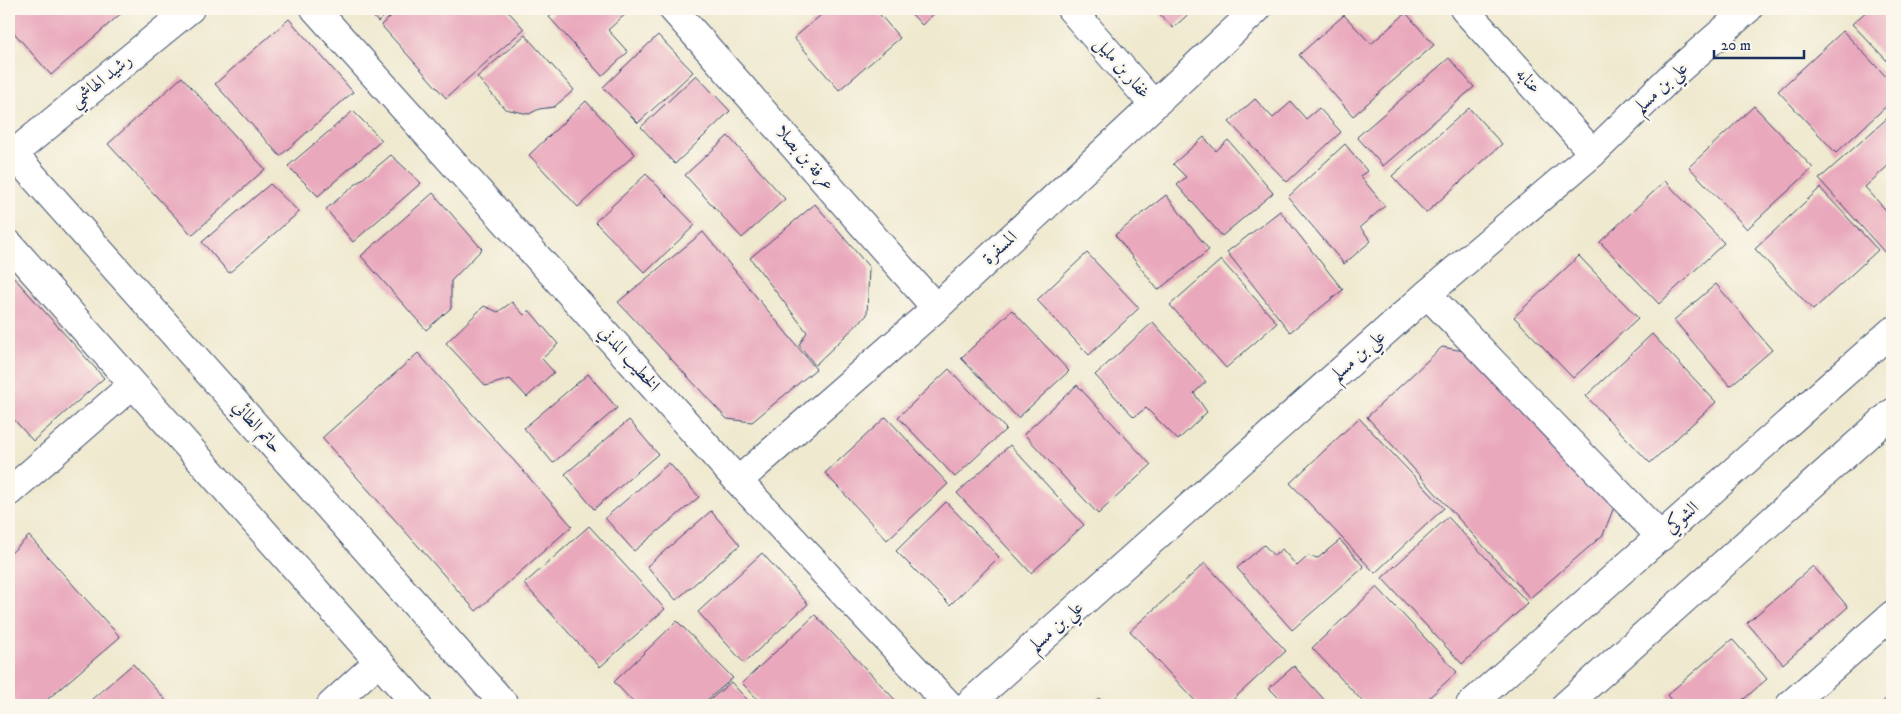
<svg xmlns="http://www.w3.org/2000/svg" width="1901" height="714" font-family="'IM FELL DW Pica',Amiri,serif">
<style>
.building{fill:#e9a8bc}
.lines{fill:none;stroke-linecap:round;stroke-linejoin:round}
.street-casing{stroke:#3b4b6f;stroke-width:30}
.street{stroke:#fff;stroke-width:28}
.labels{text-anchor:middle;dominant-baseline:central;stroke-width:5;stroke-linejoin:round;paint-order:stroke}
.street-label{font-size:18px;fill:#1b2f5e;stroke:#fbf7ec}
</style>
<rect width="100%" height="100%" fill="#fbf7ec"/>
<filter id="ink" filterUnits="userSpaceOnUse"><feTurbulence type="fractalNoise" baseFrequency=".02" numOctaves="2"/><feDisplacementMap in="SourceGraphic" scale="10" xChannelSelector="R" yChannelSelector="G"/><feConvolveMatrix kernelMatrix="1 2 1 2 8 2 1 2 1" color-interpolation-filters="sRGB"/></filter>
<filter id="wash" filterUnits="userSpaceOnUse"><feTurbulence type="fractalNoise" baseFrequency=".0096" numOctaves="4" result="noise"/><feDisplacementMap in="SourceGraphic" scale="20" xChannelSelector="R" yChannelSelector="G"/><feGaussianBlur stdDeviation="1.12" result="paint"/><feColorMatrix in="noise" values="0 0 0 0 0 0 0 0 0 0 0 0 0 0 0 0 0 1.4 0 .05"/><feComposite in="paint" operator="in"/></filter>
<g filter="url(#wash)">
<rect width="100%" height="100%" fill="#efe9cf"/>
<g id="blocks">
<!-- building -->
<path class="building" d="M9,9H126L51,75L9,27Z
M367,9H392L378,22Z
M399,9H506L524,29L446,98L381,25Z
M558,9H631L608,30L628,52L602,76L549,17Z
M777,9H794L784,17Z
M828,9H875L900,38L839,90L794,38Z
M907,9H939L922,25Z
M1155,9H1194L1173,28Z
M1869,9H1892V66L1852,24Z
M1406,13L1434,45L1353,116L1299,55L1344,15L1371,44Z
M289,19L353,92L280,156L215,84Z
M1843,31L1892,83V101L1836,153L1778,91Z
M525,35L574,90L554,107L539,109L529,114L505,109L477,77Z
M658,35L693,72L638,123L603,87Z
M1449,58L1474,87L1383,166L1357,137Z
M696,75L730,111L675,164L641,127Z
M182,77L265,169L192,235L108,144Z
M1255,99L1273,118L1291,102L1306,119L1319,108L1341,132L1287,182L1229,122Z
M586,101L635,154L578,207L529,155Z
M1754,106L1813,168L1747,229L1689,167Z
M1469,108L1502,144L1426,213L1392,176Z
M353,111L382,140L318,196L288,166Z
M1892,114V162L1865,187L1892,217V250L1887,255L1819,179Z
M728,136L785,199L742,238L685,175Z
M1204,137L1216,151L1228,140L1273,193L1222,236L1177,185L1186,177L1173,164Z
M1345,144L1367,171L1360,176L1385,206L1360,227L1371,241L1344,264L1288,197Z
M391,155L421,183L353,242L326,209Z
M646,174L695,225L645,273L595,222Z
M1665,181L1724,243L1659,304L1600,242Z
M270,184L299,212L229,273L202,242Z
M1820,188L1878,250L1813,310L1755,249Z
M433,193L482,249L451,281V308L426,330L361,256Z
M1166,195L1209,250L1158,290L1115,235Z
M815,204L869,267L867,315L815,365L799,345L807,332L750,258Z
M1280,211L1343,290L1290,332L1227,252Z
M703,232L816,369L752,422L727,419L618,302Z
M1087,253L1139,308L1089,355L1037,300Z
M1579,256L1638,318L1573,378L1514,317Z
M1221,260L1277,323L1226,368L1170,305Z
M9,272L104,378L33,441L9,414Z
M1716,284L1772,350L1730,386L1674,320Z
M512,302L524,315L529,310L558,344L542,359L554,372L527,397L510,379L486,386L446,343L484,306L498,312Z
M1012,310L1069,371L1018,418L961,358Z
M1153,322L1206,382L1194,393L1207,412L1178,440L1146,408L1134,417L1095,375Z
M1652,334L1716,402L1650,463L1586,396Z
M1442,347L1469,352L1614,507L1603,535L1530,598L1367,417Z
M418,353L572,526L476,611L322,438Z
M949,369L1006,429L955,477L898,417Z
M588,374L617,408L553,463L524,428Z
M1077,385L1151,465L1098,514L1024,434Z
M886,417L948,484L887,540L825,473Z
M1359,418L1444,508L1375,573L1290,483Z
M629,420L658,454L594,509L565,474Z
M1010,445L1084,525L1031,573L957,493Z
M669,463L699,497L634,551L605,518Z
M946,502L999,557L950,605L896,551Z
M711,511L740,545L676,600L647,566Z
M1448,517L1528,603L1462,664L1382,578Z
M589,526L665,609L600,667L524,584Z
M29,536L120,637L41,705H9V555Z
M1340,540L1364,567L1292,630L1237,568L1264,545L1274,556L1282,549L1297,566L1308,556L1318,558Z
M762,553L808,604L744,663L698,612Z
M1205,563L1286,651L1227,705H1199L1130,631Z
M1813,566L1848,607L1783,664L1747,623Z
M1377,587L1457,672L1421,705H1366L1312,648Z
M815,615L900,705H763L742,683Z
M677,621L733,678L701,705H636L614,682Z
M1732,639L1767,679L1737,705H1675L1667,695Z
M133,664L170,705H85Z
M1294,666L1329,705H1275L1281,700L1269,688Z
M731,682L752,705H704Z
M1892,693V705H1879Z
M1099,698L1105,705H1091Z"/>
</g>
</g>
<g filter="url(#ink)">
<use href="#blocks" fill-opacity="0" stroke="#3b4b6f" stroke-width="1"/>
<g class="lines">
<!-- street casing -->
<g class="street-casing">
<path id="street" d="M315,9L738,481L949,705
M673,9L936,308
M1071,9L1153,104
M1464,9L1593,153
M9,149L505,705
M13,154L190,9
M9,244L417,705
M1427,294L1661,537
M738,481L936,308L1257,9
M9,492L132,385
M331,705L378,662
M968,705L1427,294L1593,153L1676,72L1748,9
M1470,705L1892,331
M1566,705L1892,413
M1790,705L1892,615"/>
</g>
<!-- street -->
<use href="#street" class="street"/>
</g>
</g>
<g class="labels">
<!-- street labels -->
<g class="street-label">
<text transform="translate(1122 68) rotate(49)">غفار بن مليل</text>
<text transform="translate(101 81) rotate(-39)">رشيد الهاشمي</text>
<text transform="translate(1528 81) rotate(48)">عنابه</text>
<text transform="translate(1661 88) rotate(-43)">علي بن مسلم</text>
<text transform="translate(805 158) rotate(49)">عرفة بن بصلا</text>
<text transform="translate(1000 248) rotate(-43)">المسفرة</text>
<text transform="translate(1358 356) rotate(-42)">علي بن مسلم</text>
<text transform="translate(629 359) rotate(48)">الخطيب المدني</text>
<text transform="translate(257 427) rotate(48)">حاتم الطائي</text>
<text transform="translate(1682 518) rotate(-42)">الشوكي</text>
<text transform="translate(1056 627) rotate(-42)">علي بن مسلم</text>
</g>
</g>
<!-- margin -->
<rect width="1901" height="714" fill="none" stroke="#fbf7ec" stroke-width="30"/>
<!-- scale -->
<path d="M1714 50v8h90v-8" fill="none" stroke="#1b2f5e" stroke-width="2.5"/>
<text x="1721" y="50" font-size="15" fill="#1b2f5e" stroke="#fbf7ec" stroke-width="4" paint-order="stroke">20 m</text>
</svg>
